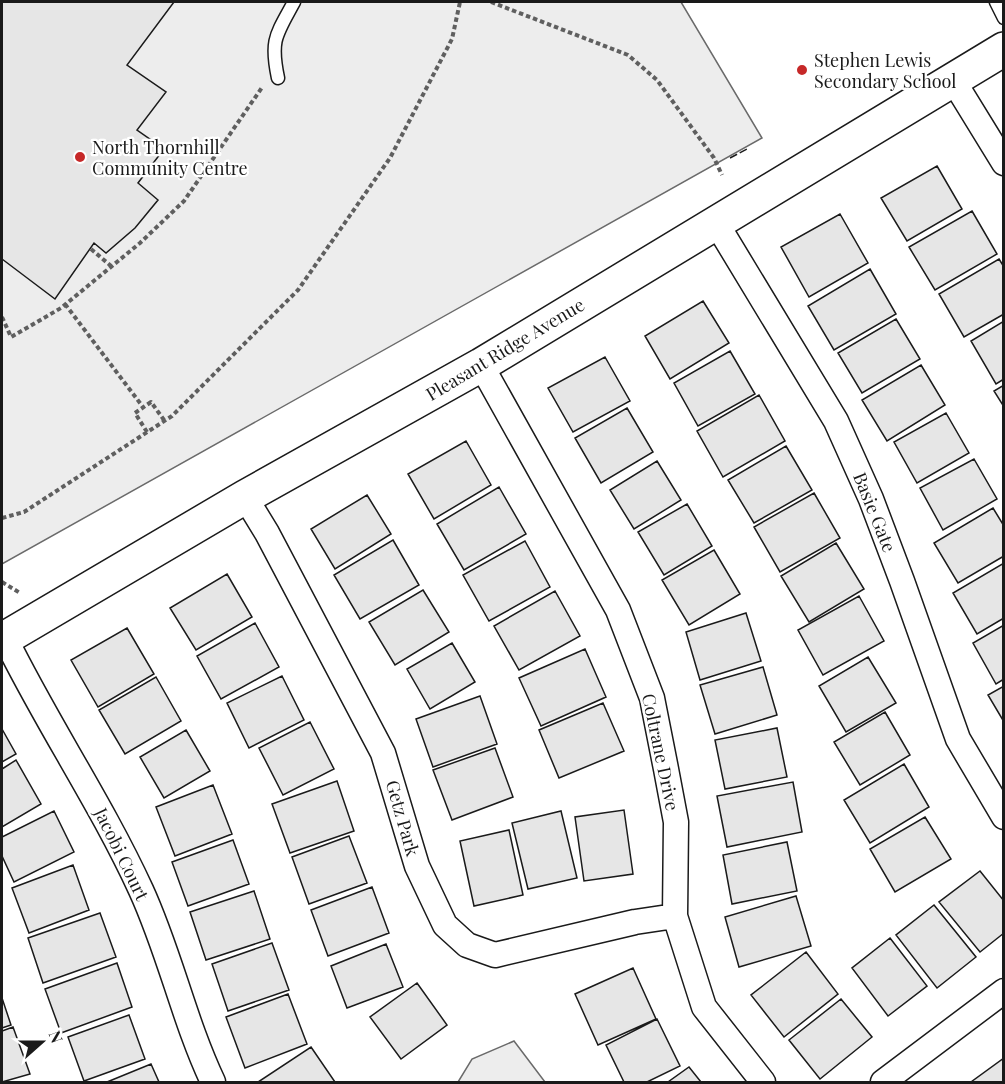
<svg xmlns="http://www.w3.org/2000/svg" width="1005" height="1084" font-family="'Playfair Display',serif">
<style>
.built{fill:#ededed;stroke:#6a6a6a;stroke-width:1.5}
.building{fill:#e6e6e6;stroke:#1a1a1a;stroke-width:1.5}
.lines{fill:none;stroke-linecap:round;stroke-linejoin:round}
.lane-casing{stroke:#1a1a1a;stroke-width:15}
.street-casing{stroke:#1a1a1a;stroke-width:27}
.secondary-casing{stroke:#1a1a1a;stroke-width:36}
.path{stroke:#5f5f5f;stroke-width:4;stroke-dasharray:4.5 3;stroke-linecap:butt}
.lane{stroke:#fff;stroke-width:12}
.street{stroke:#fff;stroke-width:24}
.secondary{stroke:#fff;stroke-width:33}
.fence{stroke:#1a1a1a;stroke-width:1.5;stroke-dasharray:8 3;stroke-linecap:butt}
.poi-dot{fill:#c62828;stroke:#fff;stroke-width:2}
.labels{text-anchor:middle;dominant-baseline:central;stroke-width:4.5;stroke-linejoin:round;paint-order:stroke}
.poi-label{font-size:18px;fill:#1a1a1a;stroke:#fff;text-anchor:start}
.street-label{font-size:18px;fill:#1a1a1a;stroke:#fff}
</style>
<rect width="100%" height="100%" fill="#fff"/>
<!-- built -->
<path class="built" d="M2,2H681L762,138L2,564Z
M514,1041L545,1082H458L472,1059Z"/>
<!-- building -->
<path class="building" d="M2,2H174L127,65L166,92L137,130L164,149L138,183L158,200L135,228L106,253L94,243L55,299L2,259Z
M937,166L962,209L907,241L881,198Z
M972,211L997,254L935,290L909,247Z
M840,214L868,263L809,297L781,247Z
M999,259L1004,267V314L964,337L939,294Z
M870,269L896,314L834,350L808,306Z
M703,301L729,343L670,379L645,336Z
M896,319L920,359L862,393L838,353Z
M1004,321V379L996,384L971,341Z
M730,351L755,394L698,426L674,383Z
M605,357L630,401L573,432L548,388Z
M921,365L945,405L887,441L862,400Z
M1004,385V407L994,391Z
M759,395L785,441L723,477L697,431Z
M627,408L653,452L601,483L575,438Z
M946,413L969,453L917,483L894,442Z
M466,441L491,485L434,519L408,474Z
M786,446L812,490L754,523L728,480Z
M974,459L997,499L943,530L920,488Z
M657,461L681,500L634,529L610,490Z
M499,487L526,534L464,570L437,524Z
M814,493L840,538L780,572L754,527Z
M367,495L391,534L335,569L311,529Z
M687,504L712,546L664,575L638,532Z
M993,508L1004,526V556L958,583L934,543Z
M393,540L419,585L360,619L334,575Z
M525,541L550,587L489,621L463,575Z
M836,543L864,589L809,622L781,576Z
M714,550L740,594L689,625L662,580Z
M1004,563V618L977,634L953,593Z
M227,574L252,617L196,650L170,608Z
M423,590L449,632L395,665L369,622Z
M555,591L580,636L519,670L494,626Z
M859,596L884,641L823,675L798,630Z
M746,613L761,661L700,680L686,632Z
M255,623L279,667L221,699L197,656Z
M1004,625V679L996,684L973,643Z
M127,628L154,674L98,707L71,660Z
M452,643L475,682L430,709L407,669Z
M585,649L606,697L541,726L519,678Z
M868,657L896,703L846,732L819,686Z
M763,667L777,715L715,734L700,685Z
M282,676L304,720L249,748L227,703Z
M156,677L181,721L125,754L99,710Z
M1004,686V722L988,695Z
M480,696L497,744L433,767L416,719Z
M603,703L624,751L559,778L539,730Z
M885,712L910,755L860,785L834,742Z
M310,722L334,769L283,795L259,748Z
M777,728L787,777L725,789L715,740Z
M2,729L16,754L2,762Z
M186,730L210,771L164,798L140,757Z
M495,748L513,797L452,820L433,770Z
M16,760L41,804L2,827V769Z
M904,764L929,807L870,843L844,800Z
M337,781L354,831L290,853L272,804Z
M793,782L802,832L727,847L717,796Z
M213,785L232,834L175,856L156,807Z
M624,810L633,874L584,881L575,817Z
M54,811L74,852L14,882L2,856V837Z
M561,811L577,878L528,889L512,823Z
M925,817L951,859L895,892L870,849Z
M509,830L523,895L474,906L460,841Z
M349,836L367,883L309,904L292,857Z
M233,840L249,884L188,906L172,862Z
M787,842L797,891L732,904L723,855Z
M73,865L89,910L29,933L12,888Z
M980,871L1004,901V933L980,952L939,902Z
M372,887L389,933L328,956L311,910Z
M254,891L270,939L206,960L190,912Z
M796,896L811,946L739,967L725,917Z
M934,905L976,957L937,988L896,935Z
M100,913L116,957L43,983L28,938Z
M890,938L927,986L888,1016L852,968Z
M272,943L289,990L228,1011L212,964Z
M386,944L403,987L347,1008L331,966Z
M806,952L838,994L784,1037L751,995Z
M117,963L132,1007L61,1033L45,989Z
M633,968L656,1019L598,1045L575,994Z
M417,983L447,1025L401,1059L370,1017Z
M288,994L307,1044L245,1068L226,1017Z
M2,998L11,1025L2,1028Z
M841,999L872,1037L820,1079L789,1040Z
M129,1015L145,1059L84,1081L68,1037Z
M657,1019L680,1066L647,1082H624L606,1045Z
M13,1027L30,1074L2,1082V1031Z
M311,1047L335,1082H258Z
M1004,1058V1082H971Z
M151,1064L159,1082H107Z
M689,1067L701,1082H668Z"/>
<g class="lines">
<!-- lane casing -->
<g class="lane-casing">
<path id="lane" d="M996,2L1004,18
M278,78C270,40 276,35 294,2"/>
</g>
<!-- street casing -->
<g class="street-casing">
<path id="street" d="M953,80L1004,163
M715,221L836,421L871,499L902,581L958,739L1004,817
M481,365L618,610L652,698L666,769L676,822L675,916L704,1007L763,1082
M245,497L267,533L383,753L417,866L445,925L467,945L495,955L635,922L675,916
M5,638C47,724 101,803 141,890C170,953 184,1021 213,1082
M883,1082L1004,991"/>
</g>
<!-- secondary casing -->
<g class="secondary-casing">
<path id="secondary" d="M2,640L245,497L481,365L1004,49"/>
</g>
<!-- path -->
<path class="path" d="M491,2L628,55L657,80L714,158L722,175
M91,249L111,266
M65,304L143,407
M2,317L11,337L61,308L140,243L184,201L263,86
M147,432L135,413L151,402L164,420
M2,518L24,512L172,416L298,290L390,158L452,39L460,2
M2,582L20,593"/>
<!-- lane -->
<use href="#lane" class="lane"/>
<!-- street -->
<use href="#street" class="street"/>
<!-- secondary -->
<use href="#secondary" class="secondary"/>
<!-- fence -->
<path class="fence" d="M730,158L749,148"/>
</g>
<!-- markers -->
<g class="poi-dot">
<circle cx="802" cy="70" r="6"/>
<circle cx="80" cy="157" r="6"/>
</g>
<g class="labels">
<!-- poi labels -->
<g class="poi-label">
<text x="814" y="60">Stephen Lewis<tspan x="814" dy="21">Secondary School</tspan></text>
<text x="92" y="147">North Thornhill<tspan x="92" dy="21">Community Centre</tspan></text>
</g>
<!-- street labels -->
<g class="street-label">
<text transform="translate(505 349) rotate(-31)">Pleasant Ridge Avenue</text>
<text transform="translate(875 512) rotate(68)">Basie Gate</text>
<text transform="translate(661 752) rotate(78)">Coltrane Drive</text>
<text transform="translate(403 818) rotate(74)">Getz Park</text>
<text transform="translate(122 854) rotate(64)">Jacobi Court</text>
</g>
</g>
<!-- border -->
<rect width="1005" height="1084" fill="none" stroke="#1a1a1a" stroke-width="6"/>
<!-- north arrow -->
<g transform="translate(42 1042) rotate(69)" stroke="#ffffff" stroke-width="4.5" paint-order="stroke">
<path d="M0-4.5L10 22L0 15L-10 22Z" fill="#1a1a1a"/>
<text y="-9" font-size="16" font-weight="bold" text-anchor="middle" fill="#1a1a1a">N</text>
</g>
</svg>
